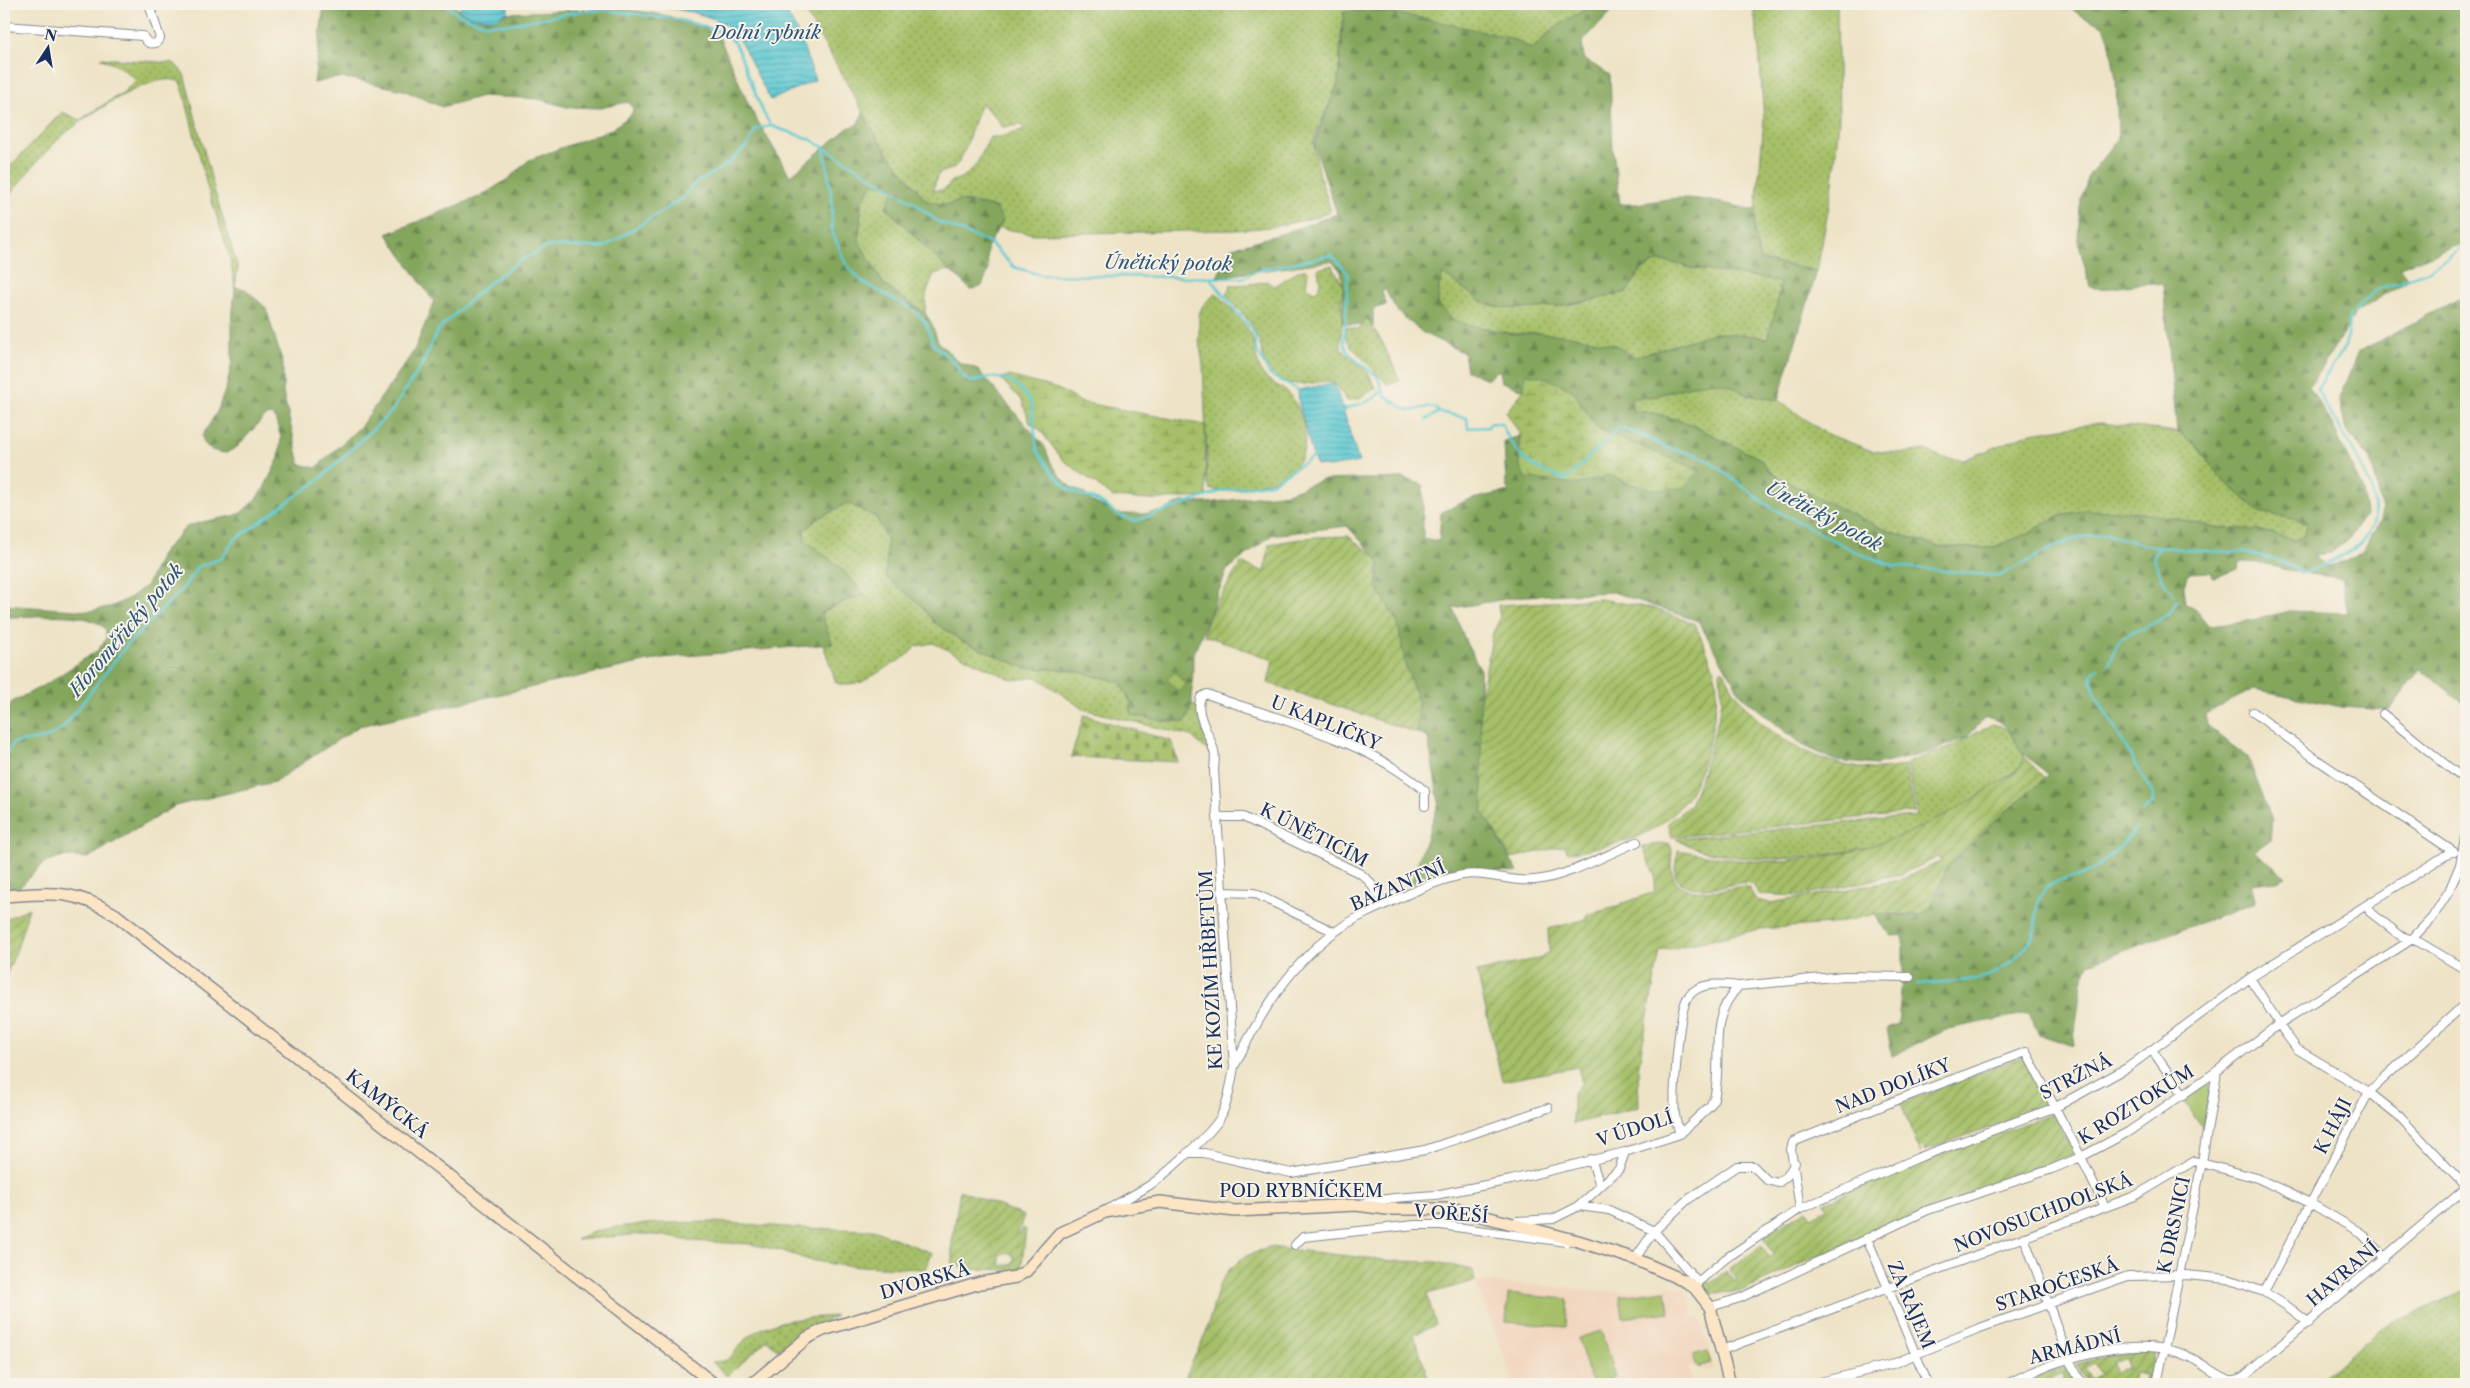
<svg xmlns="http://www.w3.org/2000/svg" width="2470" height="1388" font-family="'Libre Caslon Text',serif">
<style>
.built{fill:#f1d5bd}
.grass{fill:url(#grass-dots);stroke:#607862;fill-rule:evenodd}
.forest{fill:url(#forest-firs);stroke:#506a5d;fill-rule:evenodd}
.wetland{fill:url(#wetland-marsh);stroke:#607862}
.cemetery{fill:url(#cemetery-stones);stroke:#607862}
.park{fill:#a5c067;stroke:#607862}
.garden{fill:url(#garden-furrows);stroke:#607862;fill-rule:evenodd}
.water{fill:url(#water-rules);stroke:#3c7c98}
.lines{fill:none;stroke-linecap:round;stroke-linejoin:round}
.stream{stroke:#5dc9d2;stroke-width:2.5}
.street-casing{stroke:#848992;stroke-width:10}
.secondary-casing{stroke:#848992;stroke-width:14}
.street{stroke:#fff;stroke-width:8}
.secondary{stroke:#fce5c4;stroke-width:11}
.labels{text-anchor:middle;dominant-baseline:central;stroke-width:4;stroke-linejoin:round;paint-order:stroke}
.street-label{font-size:18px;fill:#1b2f5e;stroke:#f7f3e8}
.water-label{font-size:19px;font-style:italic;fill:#2c567b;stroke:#f7f3e8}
</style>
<defs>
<pattern id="grass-dots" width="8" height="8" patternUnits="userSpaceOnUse" patternTransform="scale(1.25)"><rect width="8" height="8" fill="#a5c067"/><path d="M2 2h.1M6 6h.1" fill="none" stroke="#869c58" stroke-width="1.8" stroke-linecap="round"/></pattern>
<pattern id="forest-firs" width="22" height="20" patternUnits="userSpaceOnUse" patternTransform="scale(1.25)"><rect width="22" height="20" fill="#84a65c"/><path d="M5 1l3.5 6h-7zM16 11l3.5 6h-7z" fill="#6b884f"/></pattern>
<pattern id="wetland-marsh" width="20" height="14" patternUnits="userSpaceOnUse" patternTransform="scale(1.25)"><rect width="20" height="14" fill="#a5c067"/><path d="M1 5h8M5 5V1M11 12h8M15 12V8" fill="none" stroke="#869c58"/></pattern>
<pattern id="cemetery-stones" width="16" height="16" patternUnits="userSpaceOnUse" patternTransform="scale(1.25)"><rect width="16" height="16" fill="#a5c067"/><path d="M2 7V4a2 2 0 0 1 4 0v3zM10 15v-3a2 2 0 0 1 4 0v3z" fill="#869c58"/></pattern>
<pattern id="garden-furrows" width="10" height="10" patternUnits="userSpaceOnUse" patternTransform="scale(1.25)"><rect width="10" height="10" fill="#a5c067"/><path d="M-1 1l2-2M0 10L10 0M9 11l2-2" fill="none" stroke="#869c58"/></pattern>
<pattern id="water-rules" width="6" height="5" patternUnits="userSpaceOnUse" patternTransform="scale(1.25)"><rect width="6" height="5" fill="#5dc9d2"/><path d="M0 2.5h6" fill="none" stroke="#4ca4ae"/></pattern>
</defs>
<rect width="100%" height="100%" fill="#f7f3e8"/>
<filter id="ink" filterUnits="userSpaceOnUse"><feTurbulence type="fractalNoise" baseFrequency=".02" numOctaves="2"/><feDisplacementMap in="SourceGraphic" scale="10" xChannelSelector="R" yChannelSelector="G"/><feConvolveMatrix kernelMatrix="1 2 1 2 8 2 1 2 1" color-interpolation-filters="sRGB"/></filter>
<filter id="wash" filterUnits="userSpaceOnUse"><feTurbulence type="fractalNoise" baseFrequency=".0096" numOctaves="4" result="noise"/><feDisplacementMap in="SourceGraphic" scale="20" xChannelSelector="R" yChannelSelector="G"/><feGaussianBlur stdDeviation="1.12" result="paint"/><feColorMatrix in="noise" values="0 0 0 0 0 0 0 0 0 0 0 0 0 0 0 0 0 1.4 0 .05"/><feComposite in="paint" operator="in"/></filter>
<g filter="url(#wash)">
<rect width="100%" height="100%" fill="#eee3c6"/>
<!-- built -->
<path class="built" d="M1475,1281L1621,1292L1672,1286L1684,1290L1689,1297L1695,1319L1700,1318L1714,1369L1706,1371L1692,1366L1688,1368L1693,1384H1622L1616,1380L1605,1384H1515Z"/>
<!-- grass -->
<path class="grass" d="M800,4H1594L1554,28L1532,49L1510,38L1342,21L1338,84L1313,141L1321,181L1331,210L1318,217L1272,227L1236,230L1034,234L1000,228L1002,220L975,202L959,201L949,205L926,201L879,141L838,67ZM982,103C988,112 997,116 1002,127L1021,125L1025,130L999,137H990C979,157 976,176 951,181C947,190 942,191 933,190L938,174C943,172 949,170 953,168C968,157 971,120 982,103Z
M1753,4H1837L1839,119L1833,184L1817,271L1760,260L1754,231L1764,120L1759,51Z
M100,58L174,63L184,74L216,196L238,268L235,287L230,258L207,186L184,93L180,82C155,68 79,120 59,139C38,158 21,181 4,202V173L62,112L80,120L125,91L136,80L122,68Z
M874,183L897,188L886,207L948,270L934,274L926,294L925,313L884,285L859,242L861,202Z
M1658,261C1674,262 1688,268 1703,270C1729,274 1755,275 1780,282L1776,309L1767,339L1756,336L1715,333L1635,357L1615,345L1536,333L1513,334L1455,322L1438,304L1439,286L1443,274L1481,301L1543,307L1572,304L1627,292L1641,270Z
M1332,265L1344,287C1340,299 1342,304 1342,316C1343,326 1340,337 1341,349L1368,372L1376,388L1360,398L1347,401L1334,382C1321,379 1308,386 1295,384C1257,378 1268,360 1256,334C1249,318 1236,307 1226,294L1231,285L1250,284L1268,281L1271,285L1275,286L1299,270L1305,269L1308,271L1306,287L1314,292L1318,290L1320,282L1318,269Z
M1216,293C1222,297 1249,329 1252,336C1255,347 1256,359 1260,369C1266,384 1284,385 1293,399C1312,429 1311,468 1273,480C1253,486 1229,495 1210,489L1206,478L1207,460L1203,364L1199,341V314L1203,305Z
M1367,318L1384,345L1400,381L1388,385L1351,346L1346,338V329L1348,327L1357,330L1363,326L1364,321Z
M1714,382L1730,385L1747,395L1778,400L1825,433L1872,451L1905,453L1925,450L1944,458L1963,460L2031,433L2075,426L2101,423L2177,432L2195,444L2219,476L2259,512L2308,522L2305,535L2296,540L2259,530L2220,528L2174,518L2056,517L2031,532L1992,548L1940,547L1889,531L1847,513L1771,473L1760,459L1688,423L1654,413L1633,411L1630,399C1658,396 1685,385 1714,382Z
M847,503L876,517L887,540L886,577L920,604L934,622L962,641L1025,668L1071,670L1120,682L1131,703V715L1186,722L1192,704L1197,706L1210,753L1191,736L1083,709L1037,677L1013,680L933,643L917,646L905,657L862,682L843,685L836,683L823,644H832L821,613L849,599L866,596L840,567L804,540V531L817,519Z
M1993,724C2008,725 2024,746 2024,761L2019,768C1985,794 1947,821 1906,836C1844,858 1735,872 1676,839L1916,816L1917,812L1907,763L1952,746Z
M715,1222L800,1228L873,1230L932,1253L925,1269L838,1265L809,1260L783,1251L750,1244L689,1241L665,1236L641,1234L576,1240C603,1221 681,1223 715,1222Z
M2466,1290V1384H2314L2384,1327Z
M836,1316L805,1331L778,1350L767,1340L727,1376L712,1362L725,1361C734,1355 738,1346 746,1339C769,1318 807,1318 836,1316Z"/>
<!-- forest -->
<path class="forest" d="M324,4H451L466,14L486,19L508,13L618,8L663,15L701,25L720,39L751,110L790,176L848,128L857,125L863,113L879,141L926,201L949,205L959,201L995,207L1003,220L987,248L988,271L982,286L970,290L962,280L948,270L886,207L896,188L874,183L861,202L859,242L884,285L925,313L932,324L938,342L960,363L977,369L1045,447L1050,461L1059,475L1071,487L1084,493L1091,501L1119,514H1145L1162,511L1182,502L1208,503L1287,493L1322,480L1403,478L1423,485V538L1439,541L1441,513L1467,500L1509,491L1506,486L1504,441L1520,436L1518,459L1578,484L1611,475L1628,484L1698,470L1597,429L1573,391L1524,390L1502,382L1500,371H1496L1488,379L1467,371L1464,353L1423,333L1398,312L1384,288L1382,292L1386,305L1373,309V328L1367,319L1364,321L1363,326L1342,323C1344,314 1344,276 1340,270C1337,266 1333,263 1331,261L1217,277L1231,248L1284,233L1337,214L1314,143L1338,84L1344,12L1372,10L1428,19L1510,38L1532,49L1554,28L1594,4H1619L1582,42L1584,59L1610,75L1613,150L1620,204C1641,206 1661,198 1682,198C1708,198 1731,206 1756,210L1754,231L1760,260L1817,271L1778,400L1747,395L1730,385L1714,382L1697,384L1653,397L1630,399L1633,411L1654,413L1688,423L1760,459L1771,473L1847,512L1889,531L1940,547L1991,548L2031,532L2056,517L2085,510L2127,511L2174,518L2220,528L2259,530L2296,540L2305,535L2307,522L2259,512L2219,476L2195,444L2177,432L2163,285C2147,278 2112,293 2090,287L2078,240L2080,206L2089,175L2118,139L2116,79L2109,39L2104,26L2081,16L2066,4H2466V242L2400,267L2409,279L2356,313L2309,387L2331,422L2363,491L2366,515L2350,538L2331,553L2315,555L2326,566L2348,561L2364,549L2377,527L2382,511L2371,459L2346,430L2339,398L2358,352L2466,295V704L2420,669L2390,710L2342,707L2254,689L2205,714L2207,725L2248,758L2272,820L2270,840L2254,851L2286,877L2277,881L2251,884L2256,902L2089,964L2082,981L2073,1045L2039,1035L2029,1013L1948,1029L1892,1056L1887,1028L1898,1024L1903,971V935L1892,936L1881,925L1875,914L1919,915L1939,891L1947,867L1998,818L2049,775C2041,767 2031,762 2024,754C2011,740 2008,717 1985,718L1967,737L1923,754L1876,765L1837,761L1802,745L1742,696L1698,621L1613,592L1524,596L1453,608L1467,645L1480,668L1483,813L1518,872L1465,870L1410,884L1439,803L1428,738L1417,733L1418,701L1405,664L1398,624L1377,587L1379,563L1375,556L1347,526L1272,535L1227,570L1193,656L1192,704L1186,722L1163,721L1131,715V703L1120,682L1071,670L1025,668L962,641L934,622L920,604L886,577L887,540L876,517L847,503L817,519L804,531L805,540L840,567L866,596L849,599L821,613L832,644L662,658L359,726L274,782L175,806L88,858L67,856L44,863L17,890L4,891V711L12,702L48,683L98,650L106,639V630C89,608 31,618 4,617V605L90,611L113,606L131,597L147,585L162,553L186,527L202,522L233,516L241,513L254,501L264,488L279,458L281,437L275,418L272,415L265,416L237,447L226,453C213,452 205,449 202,436L217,412L227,385L232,361V323L235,287L245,289L266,308L283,364V394L300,464L316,468L361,426L414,351L434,302L387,234L481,196L508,179L529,160L612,129L632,114L633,108L627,102L601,108L567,107L539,99L482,96L442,107L403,90L352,79L334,78L314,83ZM1658,261C1674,262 1688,268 1703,270C1729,274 1755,275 1780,283L1776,309L1767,339L1756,336L1715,333L1635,357L1615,345L1575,336L1536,333L1513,334L1455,322L1438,304L1439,286L1443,274C1456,282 1470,294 1481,301C1514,319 1591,301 1627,292L1641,270ZM2243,562L2262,563L2295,572L2341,578L2348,613L2290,611L2244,622L2209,626L2196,610L2185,603L2183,588L2189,573L2211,572L2213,578L2238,569L2239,564Z"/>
<!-- wetland -->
<path class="wetland" d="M1525,374L1544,377L1573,391L1597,429L1699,470L1685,487C1657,493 1637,488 1611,475L1578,484L1526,478C1514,463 1523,452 1520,436C1518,429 1510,419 1506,412L1524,390Z
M1010,376L1058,389L1080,402L1205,425L1206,497L1148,500L1113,497L1062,459L1040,430L1030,423L1022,401L1000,378Z"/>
<!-- cemetery -->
<path class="cemetery" d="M1084,715L1171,741L1178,762L1071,757Z"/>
<!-- park -->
<path class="park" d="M1175,672L1186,685L1177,691L1167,679Z
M2206,1082L2211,1085L2204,1129L2184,1101Z
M1666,1290L1669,1312L1623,1318L1620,1296Z
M1508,1294L1568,1299L1566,1327L1506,1322Z
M1601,1331L1615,1377L1592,1384L1578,1338Z
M1707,1351L1711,1363L1697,1367L1693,1355Z"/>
<!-- garden -->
<path class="garden" d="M1348,536L1375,556L1379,563L1377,573V587L1398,624L1405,664L1418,701L1417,733L1268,683L1273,660L1204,635L1209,615L1241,563L1265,572L1269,544L1313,537Z
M1600,599L1653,608L1695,624C1702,641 1712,660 1716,678C1721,706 1703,776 1686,799C1676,813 1658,827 1642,835C1628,843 1586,849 1568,853L1565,846L1511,858L1483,813L1480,701L1493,632L1500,619L1498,605Z
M1720,671H1724C1747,727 1811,765 1871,769C1882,770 1894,767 1905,766L1915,812L1672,837L1668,823L1690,805L1702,774L1720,713L1722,700Z
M2024,757L2045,778L1998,818L1947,867L1930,909L1919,915L1875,914L1831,924L1760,929L1660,951L1638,1069L1639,1107L1573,1124V1093L1582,1083L1578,1067L1502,1081L1477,972L1541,958L1549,951L1548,929L1587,919L1586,915L1620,906L1621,904L1654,892L1655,876L1642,846L1669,843C1674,850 1671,857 1671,866C1674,904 1719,889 1745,886L1749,888L1756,900L1771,903L1899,880L1942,861L1939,857L1901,874L1798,896L1759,894L1753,885L1747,882C1730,884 1685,897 1676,877C1673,870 1677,858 1678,850C1704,854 1731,861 1757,861C1841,863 1920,836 1988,789C2000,781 2022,773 2024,757Z
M29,908L17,949L4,980V920Z
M2023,1056L2049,1105L1924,1151L1921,1146L1918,1148L1920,1153L1901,1103Z
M2053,1113L2073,1151L2072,1155L1811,1259L1739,1292L1714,1293L1708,1291L1703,1283L1705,1278L1709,1283L1726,1271L1733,1281L1737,1282L1729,1269L1762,1246L1769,1257L1773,1254L1763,1236L1807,1210L1811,1217L1827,1209L1824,1203L1893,1172Z
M960,1190L1024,1216L1018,1233L1020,1234L1023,1228L1026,1230L1021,1270L965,1269L952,1263V1242ZM1011,1253L1015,1259L1013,1260V1263L1001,1266L999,1255Z
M1269,1247L1394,1261L1437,1262L1472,1270L1475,1281L1427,1294L1436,1325L1414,1334L1430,1384H1182L1206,1332L1219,1286L1228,1271L1244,1257Z
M2149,1352L2154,1353L2148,1384H2143L2145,1374L2134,1372L2132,1382L2133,1384H2087L2076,1364L2107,1356ZM2124,1359H2127L2128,1369L2115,1373L2113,1361ZM2094,1363L2101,1374L2091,1379L2084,1368Z
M2067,1366L2077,1384H2065L2063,1373L2050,1378L2052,1384H2016Z"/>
<!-- water -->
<path class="water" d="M462,4H508V13H503L498,19L473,17L459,11Z
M638,4H781C797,26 806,54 815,80L771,100C757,79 749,52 733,32C718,12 662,7 638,4Z
M1334,383L1342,407H1345L1346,410L1344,413L1359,462L1329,467L1317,465L1313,457L1299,404L1298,390Z"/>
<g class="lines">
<!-- stream -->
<path class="stream" d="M444,4L458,14L484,24H509L583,11L607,10L680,20L719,31L730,37L737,47L763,112L771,126L810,139L916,204L937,221L990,243L1014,267L1041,275L1243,278L1259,270L1332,255L1348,274L1345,330C1338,355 1362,362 1377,376L1385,396L1405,409L1410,411L1427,407L1435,408L1439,412L1467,418L1468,428L1488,427L1490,423L1502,424C1516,460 1532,468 1566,480L1619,428L1636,433L1668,448L1697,455L1709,461L1770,507L1858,553L1894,566L2000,576L2055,546L2081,537L2107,534L2144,545L2198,551L2242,552L2263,556L2279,561L2305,573C2323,564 2345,557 2360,544C2405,503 2334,430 2317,389L2345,347L2350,316L2363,301L2378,289L2429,271L2466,245
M824,148L832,199V231L846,264L861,281L913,310L925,321L934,345L954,362L962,375L970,382L990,377L1006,379L1020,388L1031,402L1037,450L1051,471L1068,489L1098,501L1120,516L1135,521L1222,491L1271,483L1313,457
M1211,279L1255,334L1256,349L1270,375L1298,390
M1346,409C1362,402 1370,404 1383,390
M1427,419L1438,413
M2159,547L2153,557L2164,582L2175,595
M2109,665C2112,658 2115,645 2121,640C2138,625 2169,625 2177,600
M2098,668C2088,674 2092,684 2095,694L2153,794V802L2143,812
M4,757L13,743L46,738L63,728L126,646L184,587L197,567L222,558L234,540L320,479L392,411L423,363L438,330L485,286L518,262L548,246L604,247L682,199L693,185L727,164L748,145L756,129L770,126
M1917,984C1938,982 1961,982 1981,978C2000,974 2029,950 2034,932C2038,918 2034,903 2044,891C2053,879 2069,880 2082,875C2105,864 2121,848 2136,828"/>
</g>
</g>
<g filter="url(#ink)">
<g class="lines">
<!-- street casing -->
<g class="street-casing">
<path id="street" d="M4,26L143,36C146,42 149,45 156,43L160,38L149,4
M2253,712L2313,757L2454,852
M2383,714L2466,781
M1217,817H1243L1361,874L1369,881L1384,904
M1221,892L1254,893L1334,932
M2367,906L2370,912L2401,936L2419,942L2466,970
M2250,978L2285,1033L2297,1049L2369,1092L2399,1116L2466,1187
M2152,1050L2184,1095
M1235,1065C1259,1016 1290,964 1335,932C1355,917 1379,907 1402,897C1421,888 1441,879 1463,875C1486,871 1511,883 1534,880C1565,878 1608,854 1637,842
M1680,1134C1678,1128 1676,1121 1675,1115C1673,1096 1678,1011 1688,997C1699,981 1722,984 1739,986
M1187,1153H1204L1291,1173L1425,1150L1548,1108
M1591,1159L1600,1185
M1364,1203L1394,1198L1435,1195L1511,1180L1625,1152L1680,1134L1710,1106L1714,1099C1724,1057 1705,1021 1739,986L1844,976L1910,977
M1579,1206L1619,1169L1625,1152
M1800,1209L1791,1149L1793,1142L1897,1100L2026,1052L2081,1157L2105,1207
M1107,1210C1121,1201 1136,1194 1150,1185C1165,1175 1212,1133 1220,1118C1228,1103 1231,1084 1234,1067L1214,771C1214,765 1216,757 1214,751C1210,734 1194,714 1201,697L1207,694L1215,697C1284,721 1370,742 1425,791V806
M1517,1221L1553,1219L1579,1206L1609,1210L1654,1231L1698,1282
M2024,1237L2069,1360L2082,1384
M1867,1238L1928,1384
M1295,1245L1303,1237L1415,1225H1441L1566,1242
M1635,1259L1654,1231L1686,1201L1737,1166H1753L1767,1180L1778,1183L1787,1176L1795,1163
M1695,1288L1698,1282L1725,1259L1800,1209L1920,1157L2056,1107L2127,1068L2250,978L2451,852
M2264,1292L2369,1092L2466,1003
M1710,1307L1740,1298L1928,1210L2052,1169L2081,1157L2128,1132L2217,1071L2279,1024L2411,940L2432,918L2449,891L2460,865L2466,832
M1722,1350L2135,1196L2194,1161L2257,1178L2310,1203L2361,1233L2385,1258
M1812,1384L1890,1365L1977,1329L2128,1276L2186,1275L2228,1279L2264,1292L2287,1306L2309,1323
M2007,1384C2047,1363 2113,1341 2159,1348C2171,1350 2185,1354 2195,1360C2206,1366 2217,1376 2229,1380C2234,1381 2238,1379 2243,1377L2466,1188
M2157,1384L2202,1162L2217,1071"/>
</g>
<!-- secondary casing -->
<g class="secondary-casing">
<path id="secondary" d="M4,896C51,893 74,889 116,915L714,1384
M752,1384L807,1338L823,1330L980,1283L1016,1277L1026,1271L1060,1233L1105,1212L1160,1202L1235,1211L1356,1205L1387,1209H1455L1578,1241L1635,1259L1687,1282L1695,1288L1710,1307L1730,1384"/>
</g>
<!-- street -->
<use href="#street" class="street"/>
<!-- secondary -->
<use href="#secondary" class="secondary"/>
</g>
</g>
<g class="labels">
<!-- street labels -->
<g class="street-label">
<text transform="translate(1326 723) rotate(22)">U KAPLIČKY</text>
<text transform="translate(1314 835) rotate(27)">K ÚNĚTICÍM</text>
<text transform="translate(1398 886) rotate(-23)">BAŽANTNÍ</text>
<text transform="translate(1211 970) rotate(-93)">KE KOZÍM HŘBETŮM</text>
<text transform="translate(2076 1077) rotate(-27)">STRŽNÁ</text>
<text transform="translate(1893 1086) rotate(-21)">NAD DOLÍKY</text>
<text transform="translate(387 1104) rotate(38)">KAMÝCKÁ</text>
<text transform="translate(2136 1105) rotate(-32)">K ROZTOKŮM</text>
<text transform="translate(2333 1126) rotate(-63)">K HÁJI</text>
<text transform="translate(1635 1129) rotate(-18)">V ÚDOLÍ</text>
<text x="1301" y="1191">POD RYBNÍČKEM</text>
<text transform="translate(2043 1213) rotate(-21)">NOVOSUCHDOLSKÁ</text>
<text transform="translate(1451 1214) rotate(4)">V OŘEŠÍ</text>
<text transform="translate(2174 1225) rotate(-78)">K DRSNICI</text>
<text transform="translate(2343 1274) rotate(-41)">HAVRANÍ</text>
<text transform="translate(925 1281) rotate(-16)">DVORSKÁ</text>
<text transform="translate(2057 1285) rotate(-19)">STAROČESKÁ</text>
<text transform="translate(1911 1305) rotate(67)">ZA RÁJEM</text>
<text transform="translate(2075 1347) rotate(-14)">ARMÁDNÍ</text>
</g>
<!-- water labels -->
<g class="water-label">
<text x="766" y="32">Dolní rybník</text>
<text transform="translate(1168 263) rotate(1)">Únětický potok</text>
<text transform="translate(1824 516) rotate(28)">Únětický potok</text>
<text transform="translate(126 630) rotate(-50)">Horoměřický potok</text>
</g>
</g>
<!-- margin -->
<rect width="2470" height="1388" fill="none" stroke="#f7f3e8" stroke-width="20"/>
<!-- north arrow -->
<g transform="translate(48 48) rotate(12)" stroke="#f7f3e8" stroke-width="4" paint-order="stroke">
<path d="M0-4L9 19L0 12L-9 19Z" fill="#1b2f5e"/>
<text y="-8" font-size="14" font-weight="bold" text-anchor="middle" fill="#1b2f5e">N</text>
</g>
</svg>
